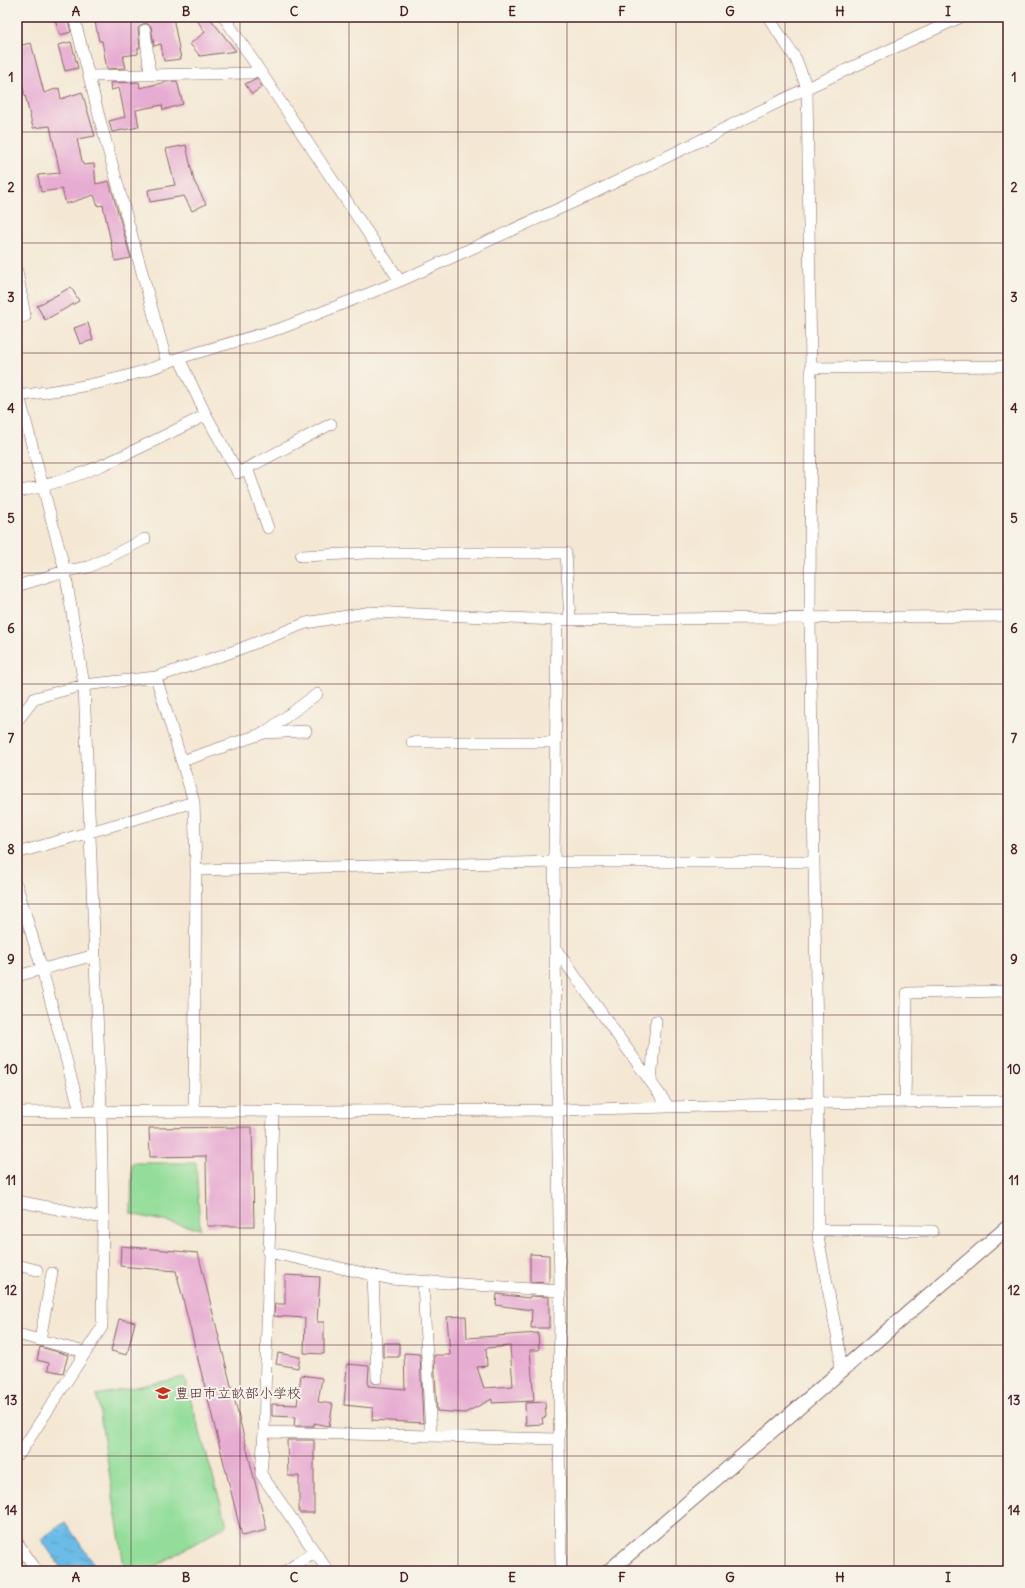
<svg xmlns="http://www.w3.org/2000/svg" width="1025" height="1588" font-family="Delius,'Klee One',sans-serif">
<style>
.pitch{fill:#92dd99;stroke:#6e7e62}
.water{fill:url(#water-ripples);stroke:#5a6e88}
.building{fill:#e7acd1;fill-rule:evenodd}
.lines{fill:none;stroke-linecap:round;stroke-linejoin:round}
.minor-casing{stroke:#866566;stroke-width:12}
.tertiary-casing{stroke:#866566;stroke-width:16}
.minor{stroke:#fff;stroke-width:11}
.tertiary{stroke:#fff;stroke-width:14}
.grid{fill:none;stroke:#4a1f2b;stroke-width:1;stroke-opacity:0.55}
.labels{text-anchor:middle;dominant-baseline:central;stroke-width:4;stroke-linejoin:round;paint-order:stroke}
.poi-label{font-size:14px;fill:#4a1f2b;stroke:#f7f3e8;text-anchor:start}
.neatline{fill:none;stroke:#4a1f2b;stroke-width:1.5}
.grid-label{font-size:13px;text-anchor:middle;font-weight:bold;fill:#4a1f2b}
</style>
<defs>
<pattern id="water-ripples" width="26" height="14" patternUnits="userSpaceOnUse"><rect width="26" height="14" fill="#6abce6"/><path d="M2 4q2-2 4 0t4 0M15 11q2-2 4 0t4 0" fill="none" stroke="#5998bb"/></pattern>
</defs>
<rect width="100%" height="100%" fill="#f7f3e8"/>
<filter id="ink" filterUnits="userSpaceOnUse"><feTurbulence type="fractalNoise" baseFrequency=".025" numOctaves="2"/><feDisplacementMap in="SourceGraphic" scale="8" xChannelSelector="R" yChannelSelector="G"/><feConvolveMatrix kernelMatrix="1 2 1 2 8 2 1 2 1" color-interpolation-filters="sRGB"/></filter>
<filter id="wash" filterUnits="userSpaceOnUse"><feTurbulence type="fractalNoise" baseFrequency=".012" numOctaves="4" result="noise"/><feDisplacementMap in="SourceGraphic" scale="16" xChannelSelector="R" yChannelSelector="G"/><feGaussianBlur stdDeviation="0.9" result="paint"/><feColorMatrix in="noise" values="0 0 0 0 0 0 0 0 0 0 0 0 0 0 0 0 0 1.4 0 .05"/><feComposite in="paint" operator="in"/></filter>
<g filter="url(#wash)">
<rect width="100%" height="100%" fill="#f4e8d4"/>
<!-- pitch -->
<path class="pitch" d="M132,1163H196L200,1229L131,1214Z
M184,1377L227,1525L147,1571L124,1566L97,1395Z"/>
<!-- water -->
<path class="water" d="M65,1522L96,1567L90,1571H63L41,1539Z"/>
<g id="blocks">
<!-- building -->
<path class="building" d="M54,17H67L71,32L60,35Z
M94,17H173L181,59L164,61L161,44L154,46L151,26L148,24L144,23L138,28L140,48H138V54L123,56L126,68L107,69L102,41H99Z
M195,17H209L236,51L200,56L190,44L205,32Z
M71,42L78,68L65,71L58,45Z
M31,43L44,93L59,88L61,99L82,92L95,136L77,139L83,165L94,164L96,184L109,181L131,258L115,261L103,205L98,206L94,195L66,204L62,189L41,192L38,175L60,173L50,126L33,128L17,62V46Z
M257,78L262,87L252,94L245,84Z
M177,81L183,104L163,110L162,105L136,110L139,127L112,132L109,121L125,117L119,88L111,90L110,83L139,82L140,88L166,82Z
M186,145L194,181L206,204L192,211L184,196L150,202L148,190L175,185L166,149Z
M71,287L79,301L45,320L37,306Z
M88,323L93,340L80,344L74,328Z
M252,1127L254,1226H207L206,1156L150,1157L149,1128Z
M121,1246L198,1253L267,1530L242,1536L176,1271L120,1266Z
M530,1254L549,1255V1283L530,1282Z
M285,1275L320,1277L317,1322H324V1354L304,1353L305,1318L274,1316L275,1304H285Z
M497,1294L529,1298L530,1296L549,1297V1328H531L532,1310L496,1305Z
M466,1316L467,1338L538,1333L539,1350H530L534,1401L492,1403V1399L465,1413L437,1411L434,1355H450L447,1317ZM510,1346L513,1386L484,1388L477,1367L487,1366L486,1348Z
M119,1319L135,1322L127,1355L111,1351Z
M383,1343H399V1357H383Z
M40,1347L68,1355L63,1373L48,1370L49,1363L37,1360Z
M278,1353L300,1357L298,1368L276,1364Z
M404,1353L420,1354L423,1423L372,1420L373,1408L344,1405L347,1364L369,1366L368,1386L405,1389Z
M301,1375L322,1378L318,1402L333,1404L329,1426L314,1423V1426H294L295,1417L272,1416V1404L297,1405Z
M545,1402L546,1417L542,1418L543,1424L526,1425L525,1403Z
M287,1440H314V1513H299V1476H288Z"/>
</g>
</g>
<g filter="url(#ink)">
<use href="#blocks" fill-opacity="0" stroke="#866566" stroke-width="1"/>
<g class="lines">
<!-- minor casing -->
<g class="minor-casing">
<path id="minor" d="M74,17L101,124L167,363
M224,17L400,281
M768,17L796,59L807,88L811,368L810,619L818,1103V1237L840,1351L839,1374
M145,30L150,75
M89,76L252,73L258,69
M17,271L25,316L17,319
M179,358L206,415L238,473L331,424
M811,368L1008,366
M17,388L65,571L84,685L101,1111L103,1218L102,1327L20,1453L17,1455
M17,396C72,389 128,380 179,358L282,328L400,281L587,196L807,88L961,17
M247,468L268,528
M17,492C85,479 145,445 206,415
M301,556L367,553H566L570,620
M17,586L65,571L89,567L145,539
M557,620L554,862L555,948L668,1106
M156,677L194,802
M17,721L35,698L84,685L156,677L232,652L306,623L371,612L557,620L1008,616
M264,733L306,731
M412,742H556
M182,761L264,733L317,694
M17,853L194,802L196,870L194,1112
M196,870L554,862H814
M17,886L42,969L80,1111
M555,948L560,1291L559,1439L561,1571
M17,976L95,955
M651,1082L656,1021
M905,1102L907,993L1008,991
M17,1112L558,1110L818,1103L1008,1101
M273,1112L264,1432L261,1474L328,1571
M17,1201L103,1218
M818,1230L933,1231
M268,1252L391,1279L560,1291
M17,1265L37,1270
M373,1275L377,1378
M423,1282L431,1436
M17,1334L85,1352
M40,1340L52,1273
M264,1432L559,1439
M17,1542L37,1571
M286,1571L314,1552"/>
</g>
<!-- tertiary casing -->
<g class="tertiary-casing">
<path id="tertiary" d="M609,1571L1008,1227"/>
</g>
<!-- minor -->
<use href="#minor" class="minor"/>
<!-- tertiary -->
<use href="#tertiary" class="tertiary"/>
</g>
</g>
<!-- grid -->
<path class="grid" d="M131,17V1571M240,17V1571M349,17V1571M458,17V1571M567,17V1571M676,17V1571M785,17V1571M894,17V1571M17,132H1008M17,243H1008M17,353H1008M17,463H1008M17,573H1008M17,684H1008M17,794H1008M17,904H1008M17,1015H1008M17,1125H1008M17,1235H1008M17,1345H1008M17,1456H1008"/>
<!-- icons -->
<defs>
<g id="school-bare" transform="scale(1.2)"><path d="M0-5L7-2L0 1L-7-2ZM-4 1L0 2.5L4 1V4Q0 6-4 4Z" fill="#c8321e" stroke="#f7f3e8" stroke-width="2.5" paint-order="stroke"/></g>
</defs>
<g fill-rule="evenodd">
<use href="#school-bare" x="163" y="1393"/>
</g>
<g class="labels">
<!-- poi labels -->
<g class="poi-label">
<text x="175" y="1393">豊田市立畝部小学校</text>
</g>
</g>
<!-- margin -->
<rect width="1025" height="1588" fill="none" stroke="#f7f3e8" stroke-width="44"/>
<rect x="22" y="22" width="981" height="1544" class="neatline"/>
<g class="grid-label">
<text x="76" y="16">A</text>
<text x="186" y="16">B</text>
<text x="294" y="16">C</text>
<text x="404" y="16">D</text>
<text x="512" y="16">E</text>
<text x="622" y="16">F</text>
<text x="730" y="16">G</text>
<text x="840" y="16">H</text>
<text x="948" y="16">I</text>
<text x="11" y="82">1</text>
<text x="1014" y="82">1</text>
<text x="11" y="192">2</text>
<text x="1014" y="192">2</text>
<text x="11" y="302">3</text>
<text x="1014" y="302">3</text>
<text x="11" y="413">4</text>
<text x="1014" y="413">4</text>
<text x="11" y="523">5</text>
<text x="1014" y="523">5</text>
<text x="11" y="633">6</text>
<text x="1014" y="633">6</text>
<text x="11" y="743">7</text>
<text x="1014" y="743">7</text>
<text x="11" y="854">8</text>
<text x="1014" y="854">8</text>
<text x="11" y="964">9</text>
<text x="1014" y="964">9</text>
<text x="11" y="1074">10</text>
<text x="1014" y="1074">10</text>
<text x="11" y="1185">11</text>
<text x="1014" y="1185">11</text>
<text x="11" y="1295">12</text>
<text x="1014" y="1295">12</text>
<text x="11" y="1405">13</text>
<text x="1014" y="1405">13</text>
<text x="11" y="1515">14</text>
<text x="1014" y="1515">14</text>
<text x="76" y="1582">A</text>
<text x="186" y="1582">B</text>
<text x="294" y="1582">C</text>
<text x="404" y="1582">D</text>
<text x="512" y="1582">E</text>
<text x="622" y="1582">F</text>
<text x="730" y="1582">G</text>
<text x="840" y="1582">H</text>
<text x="948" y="1582">I</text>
</g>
</svg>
